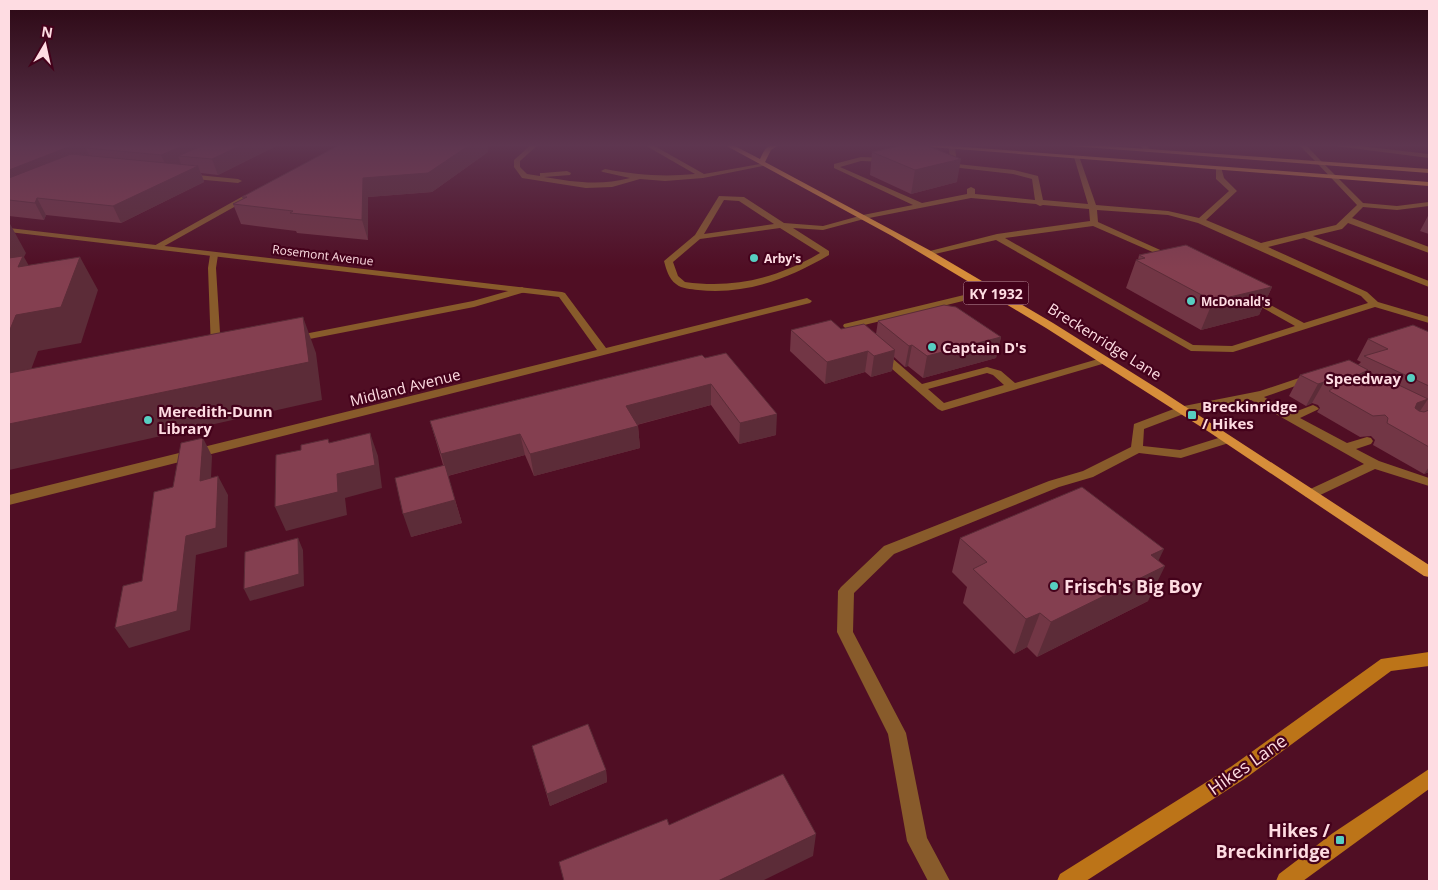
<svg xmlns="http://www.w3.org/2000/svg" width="1438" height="890" font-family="'Open Sans',sans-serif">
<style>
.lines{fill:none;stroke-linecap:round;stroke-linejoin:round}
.lane{fill:#885b2b;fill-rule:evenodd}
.street{fill:#885b2b;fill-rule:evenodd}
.secondary{fill:#bc7418;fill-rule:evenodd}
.primary{fill:#d78e3a;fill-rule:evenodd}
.wall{fill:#723645}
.shaded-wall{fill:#5c2c38}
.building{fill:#843f50;stroke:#5c2c38}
.poi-dot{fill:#57cec1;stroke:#44021b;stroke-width:2}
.labels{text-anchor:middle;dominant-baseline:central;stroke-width:4.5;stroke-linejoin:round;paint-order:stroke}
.far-street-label{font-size:12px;fill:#fedce2;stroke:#44021b}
.far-poi-label{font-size:12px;font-weight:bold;fill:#fedce2;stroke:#44021b;text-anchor:start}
.shield{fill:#44021b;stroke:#c69ba6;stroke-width:1}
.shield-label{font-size:14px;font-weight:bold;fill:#fedce2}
.street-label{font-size:15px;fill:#fedce2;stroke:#44021b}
.poi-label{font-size:15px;font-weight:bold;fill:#fedce2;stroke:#44021b;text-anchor:start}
.near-poi-label{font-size:18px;font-weight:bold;fill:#fedce2;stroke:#44021b;text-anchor:start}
.near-street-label{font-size:18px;fill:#fedce2;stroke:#44021b}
</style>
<rect width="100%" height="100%" fill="#500e24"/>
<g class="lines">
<!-- lane -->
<path class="lane" d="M532,144H539L520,161V167L527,174L540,176V173H543L567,171L571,173L570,175L544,177C574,182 600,186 630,178L603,172L601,171L605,169C636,175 664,177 695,174L643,144H651L704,174L765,163L768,165L703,178L665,181L640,179L612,187L586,188L522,178L514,167V160Z
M1139,144H1146L1151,151L1146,152Z
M1320,144H1342L1429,154V158Z
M952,146L955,148L957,164L1014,170L1038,176L1043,200L1088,204L1074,157L1079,156L1096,205L1168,211L1199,218L1229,191L1216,179V168L1221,167L1224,178L1237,191L1206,220L1261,243L1336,225L1357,205L1316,162L1321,161L1363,203L1397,206L1429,202V206L1397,210L1363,207L1352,218L1429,247V253L1348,223L1342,229L1313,236L1429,281V287L1304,238L1268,247L1367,292L1378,302L1429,317V323L1375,307L1233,352L1191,351L996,240L926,256V252L997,234L1090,221L1089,209L1043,205L1040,206L1036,204L971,198L864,219L823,230L793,228L829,251V255C788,279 746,295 698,290C691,289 682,289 676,284C669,279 666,269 664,261L695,235L719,196L744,197L784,223L823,226L863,215L913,205L834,168V164L861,157L888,158L891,160L888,162L861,161L840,167L922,203L967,194V189L971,187L975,189V194L1035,200L1032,179L1013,174L943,166V164L950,163L949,148ZM724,200L739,201L774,224L704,234ZM1097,210L1168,215L1198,223L1361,296L1368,303L1304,323L1250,294L1245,297L1247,299L1295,326L1232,346L1193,345L1005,238L1093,226L1171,260L1178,258L1098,222ZM780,228L820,253C777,278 735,289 685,282L678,276L673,262L700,239Z
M187,174L238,179L242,181L238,183L184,178V174Z
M245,195L252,197L159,249L152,247Z
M214,252L218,255L216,268L221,349L216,352L211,349L208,268L210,255Z
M522,287L527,290L525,292L474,307L294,342L289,339L294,336L473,301Z
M993,288L998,291L996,293L856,327L865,335V339H857L843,326L844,324Z
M880,350L884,351L922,384L987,367L1001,371L1015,383L1105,357L1110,360L1109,362L942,411L938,409L876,355L875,353ZM987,373L993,375L1004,385L944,403L928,389Z
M1311,374L1317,377L1315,379L1264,397L1292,413L1313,405L1317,407L1319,409L1300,418L1347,443L1367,437L1371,438L1373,441L1371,444L1356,449L1379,461L1429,478V486L1375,469L1316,497H1306L1304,494L1306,491L1364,464L1251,400L1186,413L1144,429L1143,446L1180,450L1228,435L1234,439L1232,442L1181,458L1139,453L1093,477L1059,487L894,554L854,593L853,632L906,733L927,838L950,881H928L907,841L888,734L837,632L838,591L841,587L884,546L1049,481L1083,471L1131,447L1134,424L1179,407L1260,391Z"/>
<!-- street -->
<path class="street" d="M1298,144H1305L1321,161V163H1317Z
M9,228L562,292L565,293L606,348L807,298L812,301L810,303L9,505V495L597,350L559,297L9,232Z"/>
<!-- secondary -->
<path class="secondary" d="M1429,652V666L1391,671L1246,778L1086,881H1057L1060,874L1232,766L1381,659Z
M1429,769V789L1303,881H1276L1279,874L1333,833Z"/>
<!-- primary -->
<path class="primary" d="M723,144H731L760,159C765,148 768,144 780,144L771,150L765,162L931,251L1053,323L1163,392L1429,565V577L1424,576L1209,432L1046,328L892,236Z
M892,144H924L1429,182V186Z
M1044,144H1077L1429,169V173Z"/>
</g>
<!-- wall -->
<path class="wall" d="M9,144H280L218,175L201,173L204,182L121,223L46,215L44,220L9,216Z
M341,144H487L488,152L432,192L368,197V240L297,233L296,231L241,224L233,204L243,199L242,197Z
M872,152L957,182L911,194L870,175Z
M1429,214V234L1420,231Z
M1139,255L1272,287L1259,315L1201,330L1126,288L1136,260H1138Z
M878,321L1001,337L996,358L923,378L908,366L905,367L894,357L892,371L871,377L865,372L825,384L790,351L791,330L841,329L876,334Z
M1429,332V472L1424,474L1373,445L1375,440L1371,436L1360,437L1317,412L1320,408L1318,405L1312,403L1306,406L1289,396L1300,375L1358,365L1361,362L1357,360L1368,339Z
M702,355L776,435L739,444L711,405L637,425L638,426L640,448L534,476L525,455L448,476L462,523L411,537L443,465L430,421Z
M960,538L1158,561L1148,601L1037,657L1027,647L1014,654L963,603L967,587L952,572Z
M532,746L606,770L607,782L550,806Z"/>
<!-- shaded-wall -->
<path class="shaded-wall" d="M76,144H122L86,148L90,157L9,189V170Z
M187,144H228L178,156L181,164L168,170L161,155Z
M244,144H280L218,175L212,159Z
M471,144H487L488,152L432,192L368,197V240L362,220L363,178Z
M961,159L957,182L911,194L915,170Z
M198,166L204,182L121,223L113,206Z
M37,198L46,215L44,220L35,203Z
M9,222L26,253L24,257L42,289L9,286Z
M80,257L98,290L81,343L38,351L14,415L9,408V332L16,315Z
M1272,287L1259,315L1201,330L1213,301Z
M303,317L316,353L322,400L9,470V424Z
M1001,337L996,358L923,378L927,356Z
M912,345L908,366L905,367L909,346Z
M895,350L892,371L871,377L874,356Z
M868,351L865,372L825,384L827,362Z
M1368,370L1356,391L1358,375Z
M1324,382L1312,403L1306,406L1318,384Z
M711,384V405L628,427L626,406Z
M1428,399L1414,420L1403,424L1417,403Z
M777,414L776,435L739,444L740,423Z
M638,426L640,448L534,476L530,454Z
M370,433L378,456L382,488L345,498L347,515L286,531L275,507L337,474Z
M520,434L525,455L447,476L441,454Z
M203,438L212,456L210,500L200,481Z
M1429,467V472L1424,474Z
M218,476L228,495L227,547L196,555L190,630L129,648L115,628L186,536Z
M455,500L462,523L411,537L403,514Z
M298,538L303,550L304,586L250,601L244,589Z
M1164,549L1153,572L1165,566L1148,601L1037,657L1051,622L1151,555Z
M1040,613L1027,647L1014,654L1026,619Z
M606,770L607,782L550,806L547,794Z
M816,834L813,856L762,881H718Z"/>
<!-- building -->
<path class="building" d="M9,144H76L9,170Z
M96,144H187L161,155L86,148Z
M206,144H244L212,159L178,156Z
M341,144H471L428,173L363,178L362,220L290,213L293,211L233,204L247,197H242Z
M908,144L928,146L961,159L915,170L872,152Z
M71,154L198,166L113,206L37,198L35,203L9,200V178Z
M1186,245L1272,287L1213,301L1136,260L1145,258L1139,255Z
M23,256L18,267L80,257L61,307L16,315L9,332V258Z
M944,305L956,307L1001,337L927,356L912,345L909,346L878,321Z
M303,317L309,362L9,424V373Z
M831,320L841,329L864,324L895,350L874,356L868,351L827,362L791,330Z
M1413,325L1429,332V386L1364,356L1388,349L1368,339Z
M726,353L777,414L740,423L711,384L626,406L638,426L530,454L520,434L441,454L430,421L702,355L705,358Z
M1349,360L1368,370L1358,375L1361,380L1382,377L1428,399L1417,403L1415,408L1419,411L1424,412L1429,410V447L1387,423L1388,418L1385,415L1373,416L1329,391L1333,388L1330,384L1324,382L1318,384L1300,375Z
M370,433L375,465L337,474L338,492L275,507L276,455L301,450V445L328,439L329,443Z
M203,438L200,481L218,476L216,528L186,536L177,611L115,628L123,586L142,581L154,492L173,487L181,443Z
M445,465L455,500L403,514L395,478Z
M1082,487L1164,549L1151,555L1165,566L1051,622L1040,613L1026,619L973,569L987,562L960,538Z
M298,538L299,574L244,589L245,552Z
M588,724L606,770L547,794L532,746Z
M783,774L816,834L718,881H564L559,862L667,819L669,825Z"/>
<!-- sky -->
<linearGradient id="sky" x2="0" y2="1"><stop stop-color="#2c0814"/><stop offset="0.54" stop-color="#5e3650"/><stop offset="1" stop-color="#5e3650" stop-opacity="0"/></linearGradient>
<rect width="1438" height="269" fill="url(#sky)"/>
<!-- markers -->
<g class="poi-dot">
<circle cx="754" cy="258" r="5"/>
<circle cx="1191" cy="301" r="5"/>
<circle cx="932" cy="347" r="5"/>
<circle cx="1411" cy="378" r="5"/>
<rect x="1187" y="410" width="10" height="10" rx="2.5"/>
<circle cx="148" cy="420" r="5"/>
<circle cx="1054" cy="586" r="5"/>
<rect x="1335" y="835" width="10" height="10" rx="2.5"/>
</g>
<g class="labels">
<!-- far-street labels -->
<g class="far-street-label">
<text transform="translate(323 255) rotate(7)">Rosemont Avenue</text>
</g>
<!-- far-poi labels -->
<g class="far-poi-label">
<text x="764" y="258">Arby's</text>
<text x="1201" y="301">McDonald's</text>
</g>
<!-- shield labels -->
<rect class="shield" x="963.5" y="281.5" width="65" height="23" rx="4"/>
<g class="shield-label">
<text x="996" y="293">KY 1932</text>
</g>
<!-- street labels -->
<g class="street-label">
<text transform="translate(1105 341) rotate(32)">Breckenridge Lane</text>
<text transform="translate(405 387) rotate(-14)">Midland Avenue</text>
</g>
<!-- poi labels -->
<g class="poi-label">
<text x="942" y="347">Captain D's</text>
<text x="1401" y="378" text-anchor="end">Speedway</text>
<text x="1202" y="406">Breckinridge<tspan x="1202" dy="17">/ Hikes</tspan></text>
<text x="158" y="411">Meredith-Dunn<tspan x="158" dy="17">Library</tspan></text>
</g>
<!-- near-poi labels -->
<g class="near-poi-label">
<text x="1064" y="586">Frisch's Big Boy</text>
<text x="1330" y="830" text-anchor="end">Hikes /<tspan x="1330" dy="21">Breckinridge</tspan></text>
</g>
<!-- near-street labels -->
<g class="near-street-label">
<text transform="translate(1247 764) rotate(-35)">Hikes Lane</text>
</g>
</g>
<!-- border -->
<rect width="1438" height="890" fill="none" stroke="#fedce2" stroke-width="20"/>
<!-- north arrow -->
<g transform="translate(45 45) rotate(9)" stroke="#44021b" stroke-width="4" paint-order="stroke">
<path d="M0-4L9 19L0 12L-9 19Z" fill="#fedce2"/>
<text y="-8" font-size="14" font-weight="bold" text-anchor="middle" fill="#fedce2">N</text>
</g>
</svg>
